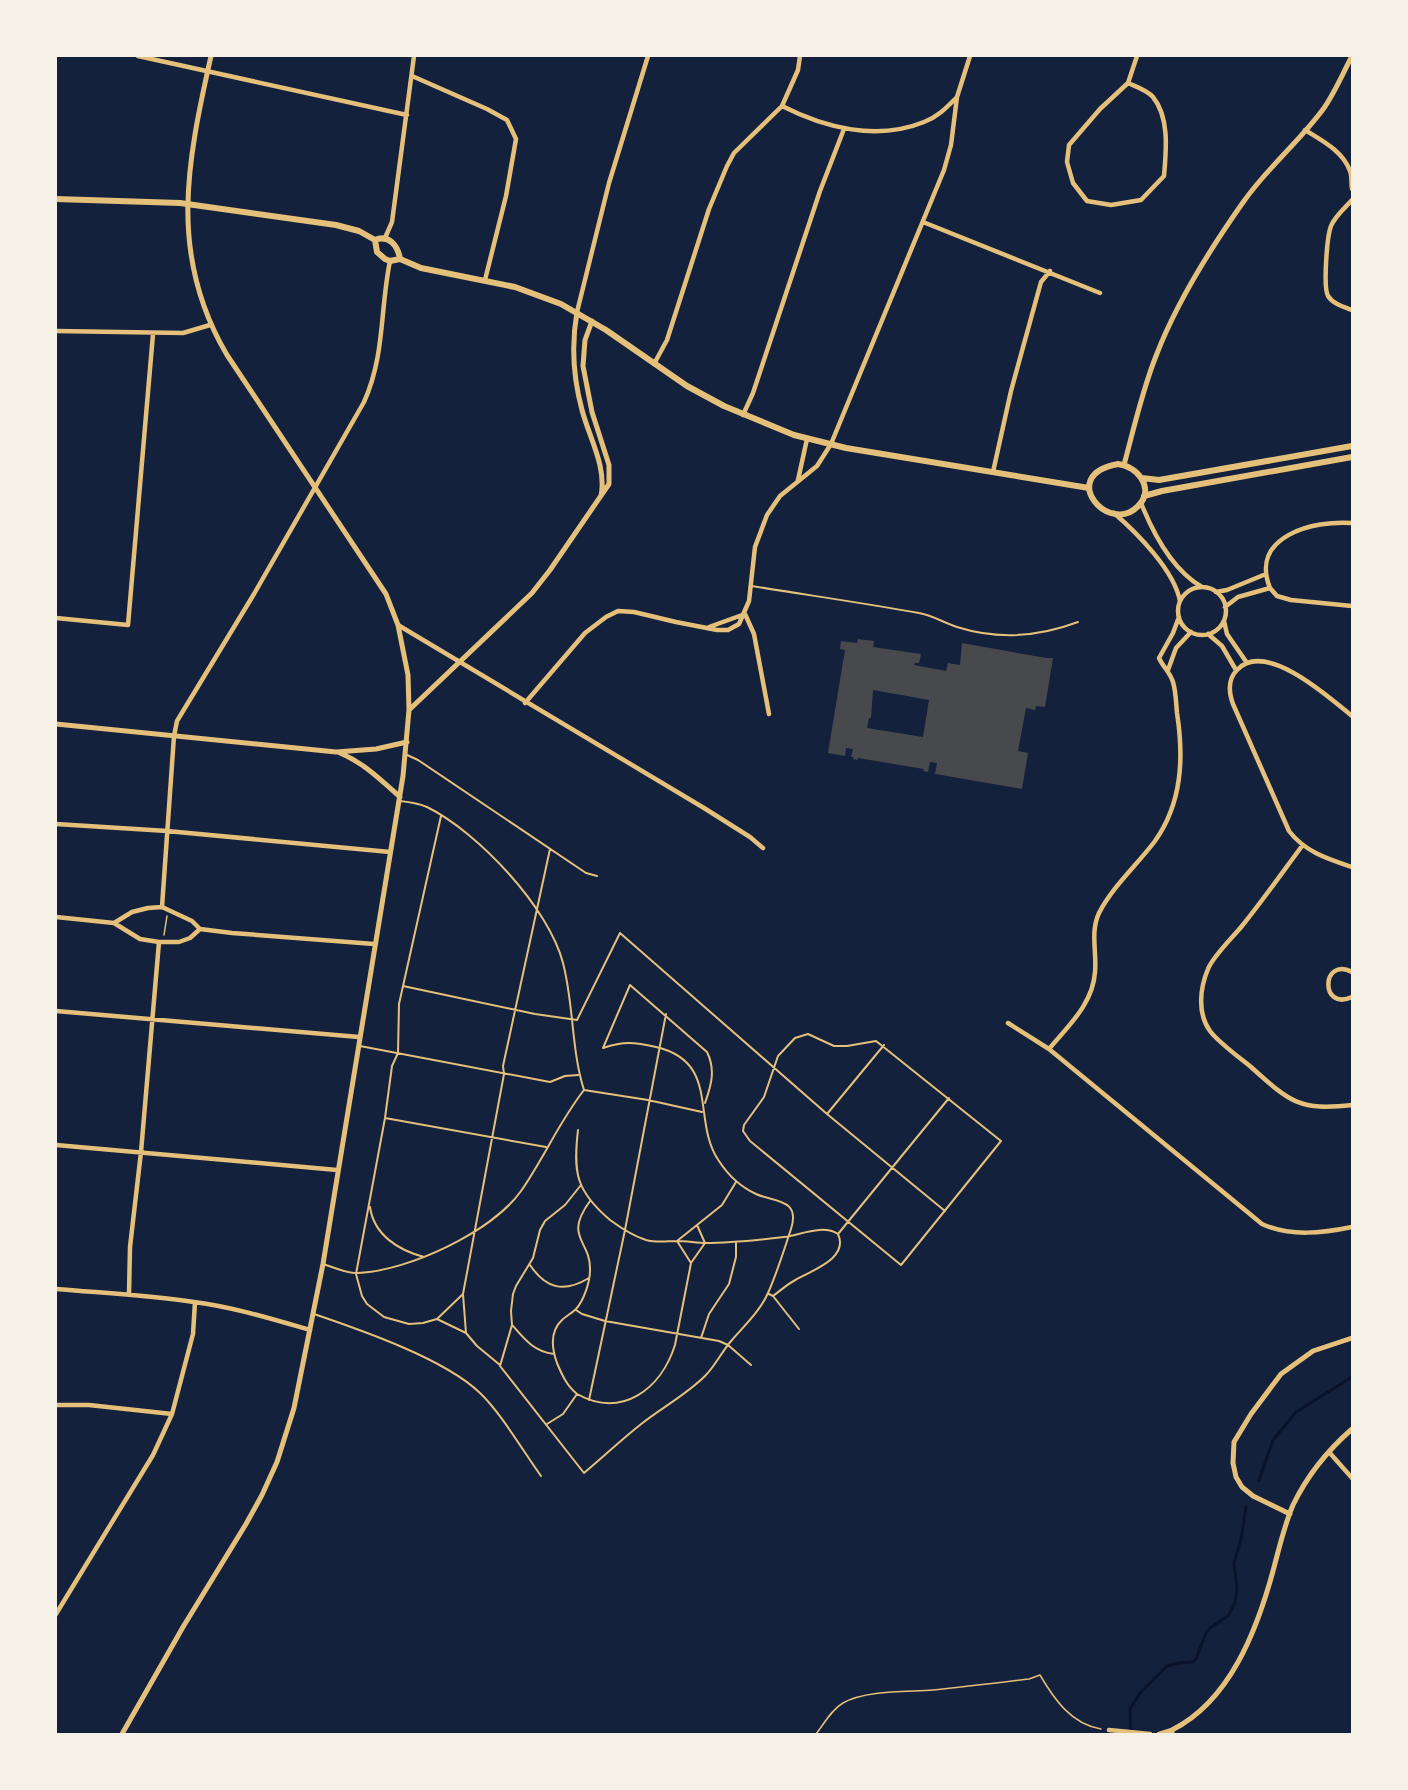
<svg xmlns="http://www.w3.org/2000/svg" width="1408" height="1790" font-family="Montserrat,sans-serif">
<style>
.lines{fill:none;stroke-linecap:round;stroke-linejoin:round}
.stream{stroke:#0b132b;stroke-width:3}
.building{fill:#48494c;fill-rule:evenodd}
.path{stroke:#e5c07b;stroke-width:1.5}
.service{stroke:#e5c07b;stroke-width:2}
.minor{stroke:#e5c07b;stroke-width:4.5}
.tertiary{stroke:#e5c07b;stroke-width:5}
.secondary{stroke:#e5c07b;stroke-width:6}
</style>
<rect width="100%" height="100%" fill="#14213d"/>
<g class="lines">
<!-- stream -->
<path class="stream" d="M1259,1480L1273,1440L1296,1412L1352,1377
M1131,1734L1130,1709L1140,1693L1167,1666L1179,1663L1192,1662L1196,1659L1206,1633L1210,1628L1229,1615L1235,1603L1237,1588L1234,1563L1241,1539L1246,1507"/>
</g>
<!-- building -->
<path class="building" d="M858,639L874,641L873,647L921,654L919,663H915L914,665L946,671L948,663L960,665L962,643L1046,658H1053L1045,707L1036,706L1035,710L1026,708L1018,751L1028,753L1022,789L935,774L937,763L930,762L928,772L923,771L924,769L858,758V760L853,759L854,757H851L853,749L846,748L845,756L828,753L845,650L840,649L841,641L857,643ZM873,690L929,700L923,737L867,728L869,718H871Z"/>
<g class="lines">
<!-- path -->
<path class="path" d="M164,935L167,916
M816,1734C824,1724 831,1710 843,1703C866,1690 907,1692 933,1690C965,1687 997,1683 1029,1679L1040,1675C1054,1699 1071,1724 1101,1729"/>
<!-- service -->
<path class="service" d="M752,586C807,595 863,603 919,613C932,615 944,623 957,627C998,640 1038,637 1078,622
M405,754L418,760L586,873L597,876
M441,816L399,1004L398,1053L392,1066L385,1118L356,1274L362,1296L367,1304L384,1317L409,1324L423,1323L437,1319L466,1333L477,1346L500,1365
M403,986L535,1014L577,1020L620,933L827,1114L945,1211
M808,1034L834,1046H847L876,1041L1001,1141L901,1265L750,1141L743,1131L744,1125L764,1097L778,1056L795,1038Z
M360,1046L550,1082L565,1076L578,1075
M603,1048L630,985L707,1052C716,1070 711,1086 705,1103
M584,1090L648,1100L702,1112
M827,1114L884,1045
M385,1118L546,1147
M578,1130C573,1173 576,1191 610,1220C621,1228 633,1236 646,1240C657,1243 667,1241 678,1241C687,1241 697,1243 706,1243C732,1243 758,1240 784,1237C800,1235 823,1224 838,1234
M581,1185L565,1205L545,1221L540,1230L533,1258L516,1286L513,1294L511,1311L512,1325L500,1366L584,1473C603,1457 621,1440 640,1425C661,1408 686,1395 705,1376C716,1365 722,1351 732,1340C745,1325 760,1311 768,1293C777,1273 784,1250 791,1229C801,1198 773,1202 756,1194C741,1187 728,1175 719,1161C691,1121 721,1062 656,1047C634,1042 624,1041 603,1048
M370,1207C374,1235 398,1250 424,1257
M838,1234L949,1098
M691,1263L677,1241L697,1225
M323,1264C333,1267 347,1274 358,1273C408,1271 492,1232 521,1191C544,1158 559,1122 584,1090C571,1049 574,1005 563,963C549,908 478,832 427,807C418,803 409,802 400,801
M530,1265C546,1289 564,1293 589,1278
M463,1294L466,1333
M769,1294L773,1296C781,1290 789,1283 797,1279C813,1270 849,1258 838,1234
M773,1296L799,1329
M576,1310L582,1314L605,1321L719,1341L728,1345L751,1365
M314,1314C361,1330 445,1359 480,1393C501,1413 523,1451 541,1476
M437,1319L463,1294L504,1074L503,1066L550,849
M513,1326C525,1340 535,1352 554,1354
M701,1338L709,1314L729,1284L736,1257V1242
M577,1394C622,1419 661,1389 675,1345L691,1263L705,1243L697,1225L722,1205L736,1182
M589,1400L625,1230L666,1014
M547,1424L563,1414L577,1394C567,1386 562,1375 557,1363C552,1349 549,1332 562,1320C566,1316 572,1313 576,1309C584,1300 590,1282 590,1270C591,1240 563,1238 590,1201"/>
<!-- minor -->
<path class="minor" d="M138,56L407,115
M412,76L487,109L507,120L516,139L506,196L485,280
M1128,83C1137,87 1147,90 1153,97C1170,118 1166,152 1164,176L1141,200L1111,205L1087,201L1073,183L1067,162L1069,145L1100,109L1128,83L1137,56
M782,106C825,128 877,141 924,122C938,117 947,107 957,97
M1305,130C1321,140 1343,151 1350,171C1352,176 1351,183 1352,189
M1352,200C1345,208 1335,216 1331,226C1327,236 1323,287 1328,296C1333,304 1344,307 1352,310
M923,222L1100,293
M385,238L392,222L414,56
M577,312L609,183L648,56
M56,331L183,333L210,325
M654,364L667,340L709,209L727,166L734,153L782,106L798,70L800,56
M743,415L753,393L820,191L844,129
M993,472L1011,391L1041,282L1050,271
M798,480L807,439
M1141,503C1153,533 1172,570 1202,587
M1114,513C1137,533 1174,570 1180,601
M1352,523C1314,520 1249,536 1270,588L1277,596L1291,600L1352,606
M1178 611a24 24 0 1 1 48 0a24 24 0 1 1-48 0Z
M1216,592L1227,590L1266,574
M1225,607L1238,597L1270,588
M745,614L754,634L769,714
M56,618L128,625L153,334
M1224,621L1227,634L1247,663
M398,625L704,808L750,837L763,848
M709,627L745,614
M1208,634L1222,646L1236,670
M1168,670L1176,648L1191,632
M525,703L585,633L606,617L618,611L634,612L676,622L717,630H728L739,624L749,601L755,547L767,515L780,496L817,466L831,444L944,170L951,145L957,97L970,56
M1352,716C1330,698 1265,639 1237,670C1227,680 1229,693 1233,704L1289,831C1305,852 1328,859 1352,867
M56,824L167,831L390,852
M1302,846C1282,873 1263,900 1242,926C1232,938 1213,956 1208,969C1200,988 1197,1013 1210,1031C1218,1042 1240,1058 1251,1067C1290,1102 1299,1111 1352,1105
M162,907L174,736L177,721L254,594L364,402C385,356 380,309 390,261
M56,917L114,923L140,939L159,942H179L190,938L200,929
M114,923L132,912L148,908L162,907L192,921L200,929L232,933L374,944
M1352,972C1321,956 1320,1012 1352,997
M56,1011L359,1037
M1008,1023L1049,1049L1262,1224C1290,1237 1323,1233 1352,1227
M1049,1049C1068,1026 1093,1004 1095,972C1097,953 1090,932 1099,913C1113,886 1137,865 1155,841C1182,803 1184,758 1177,713C1176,703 1176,692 1173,682C1170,672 1163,667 1159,658L1173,633L1179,617
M56,1145L337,1170
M56,1289C102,1293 148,1295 194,1302C233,1307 272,1319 310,1330
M129,1294L130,1247L141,1152L159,942
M56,1405H89L172,1414
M1329,1452L1352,1478
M56,1614L153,1455L172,1414L193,1334L195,1302
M1109,1730L1150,1734
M1159,1734L1172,1730"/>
<!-- tertiary -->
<path class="tertiary" d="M577,312C571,346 573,377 582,410C589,437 607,467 601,496
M1124,465C1134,428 1142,391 1156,356C1177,301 1210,249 1244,201C1268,167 1300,141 1324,108C1335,92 1343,73 1352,56
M409,710L532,593L550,570L609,484V465L592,412L583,366L585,340L592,321
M56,724L336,752L376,749L407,742
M340,753C364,763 381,780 400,797
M1290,1514L1253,1496L1242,1487L1236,1477L1233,1463L1234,1442L1251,1414L1281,1374L1313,1351L1352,1338
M122,1734L183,1627L246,1524L262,1495L277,1462L294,1408L323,1264L403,776L409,710L408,675L398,625L386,594L227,355C168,255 187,163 211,56
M1172,1734V1730C1230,1701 1257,1630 1273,1571C1279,1549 1284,1526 1293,1505C1307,1476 1328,1450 1352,1429"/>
<!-- secondary -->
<path class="secondary" d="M56,199L180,203L336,225L359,231L375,240C389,234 398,246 400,259
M375,240L377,252L385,259L390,261L400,259L421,268L515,287L561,304L606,330L687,386L724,406L794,435L846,448L1089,488
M1118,464C1137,466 1154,487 1140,504C1111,539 1055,475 1118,464Z
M1142,478L1159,480L1352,446
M1144,496L1162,491L1352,457"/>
</g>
<!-- border -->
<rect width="1408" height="1790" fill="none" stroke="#f6f1e7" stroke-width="114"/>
</svg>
